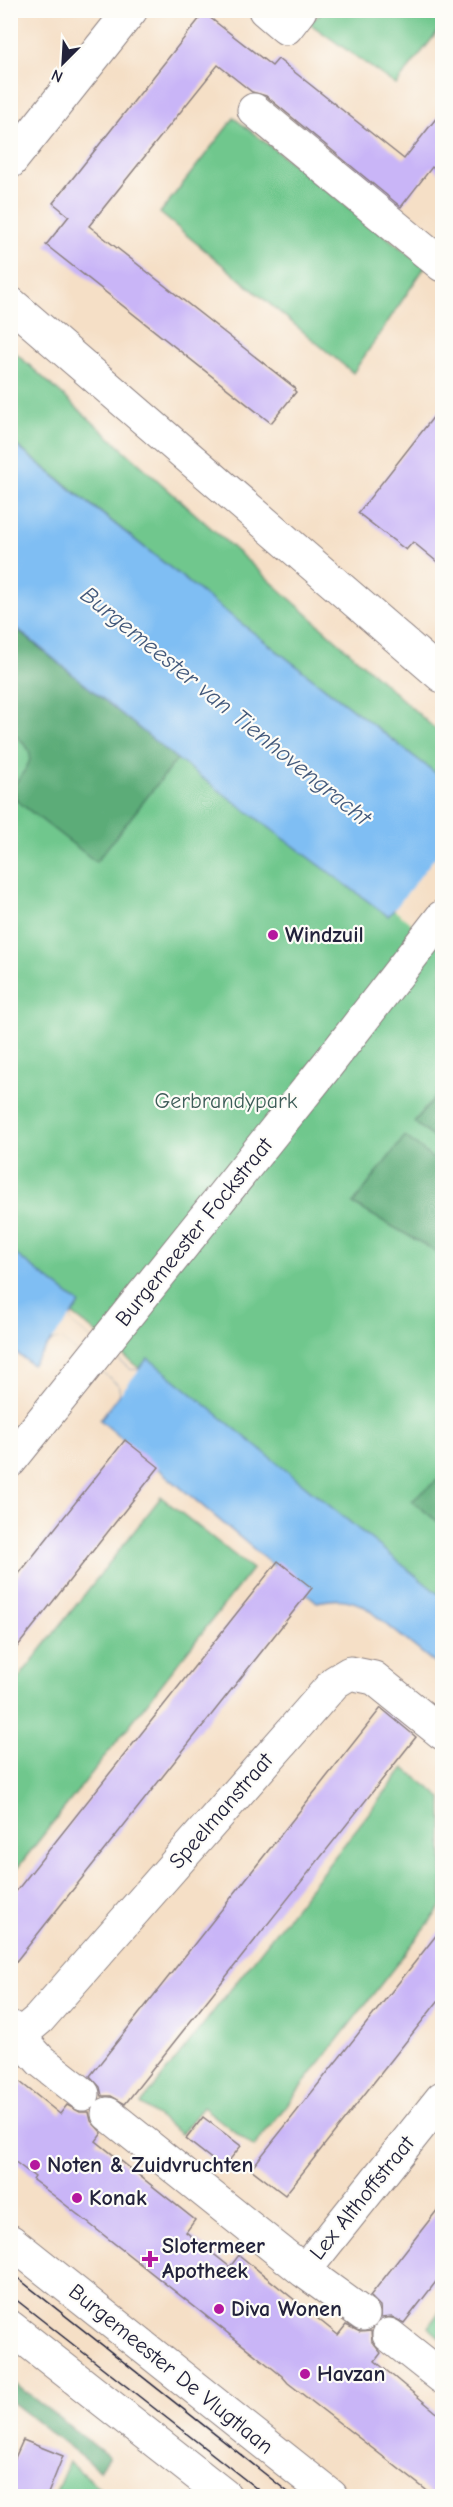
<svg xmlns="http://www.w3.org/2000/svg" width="453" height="2507" font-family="'Comic Neue',sans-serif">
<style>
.green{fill:#70c78d;stroke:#497464;stroke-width:1.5}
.forest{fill:#5cac78;stroke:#3f675a;stroke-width:1.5}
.water{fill:#7fbef3;stroke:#507097;stroke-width:1.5}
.pier{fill:#f5dfc6}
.building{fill:#c9b5f7}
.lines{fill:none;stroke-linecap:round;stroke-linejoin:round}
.minor-casing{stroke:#8c8080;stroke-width:35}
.major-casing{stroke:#8c8080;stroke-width:35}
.minor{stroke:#fff;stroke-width:33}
.major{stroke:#fff;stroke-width:33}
.tram{stroke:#22223b;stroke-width:1.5}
.poi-dot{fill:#b5179e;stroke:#fdfcf7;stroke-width:2}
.labels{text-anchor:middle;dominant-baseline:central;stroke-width:4.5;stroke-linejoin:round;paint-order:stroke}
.poi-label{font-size:22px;font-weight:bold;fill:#22223b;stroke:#fdfcf7;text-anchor:start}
.park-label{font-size:22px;fill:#3d5c58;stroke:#fdfcf7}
.street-label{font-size:22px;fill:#22223b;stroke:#fdfcf7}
.water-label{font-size:24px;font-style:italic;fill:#43597b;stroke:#fdfcf7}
</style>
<rect width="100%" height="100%" fill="#fdfcf7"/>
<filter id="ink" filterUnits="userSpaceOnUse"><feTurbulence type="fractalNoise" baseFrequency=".0167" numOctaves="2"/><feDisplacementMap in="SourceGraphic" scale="12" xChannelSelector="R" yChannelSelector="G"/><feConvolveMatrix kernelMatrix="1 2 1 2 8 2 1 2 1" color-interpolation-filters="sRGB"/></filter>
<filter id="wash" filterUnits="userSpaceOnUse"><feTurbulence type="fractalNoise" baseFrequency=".008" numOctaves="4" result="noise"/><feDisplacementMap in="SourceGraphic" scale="24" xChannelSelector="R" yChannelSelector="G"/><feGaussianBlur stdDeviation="1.35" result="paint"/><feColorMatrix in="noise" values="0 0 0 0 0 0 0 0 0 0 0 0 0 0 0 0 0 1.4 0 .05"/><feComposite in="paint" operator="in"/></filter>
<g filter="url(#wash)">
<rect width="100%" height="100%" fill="#f5dfc6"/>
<!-- green -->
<path class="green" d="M324,11H442V26L396,85L309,23Z
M234,118L425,267L353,373L160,213Z
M10,348L442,735V778L207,597L11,441Z
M11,589L442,934V1616L85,1324L11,1267Z
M161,1497L252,1569L11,1876V1688Z
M404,1768L442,1798V1906L254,2147L203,2107L181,2134L141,2104Z
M442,2308V2339L428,2327Z
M69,2462L109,2496H54Z"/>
<!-- forest -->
<path class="forest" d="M10,624L177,759L96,862L16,800L14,785C34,759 38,753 11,732Z
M442,1089V1145L414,1122Z
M405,1136L442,1166V1255L353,1204Z
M442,1476V1525L412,1501Z
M10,2380L109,2457L99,2470L11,2401Z"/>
<!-- water -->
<path class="water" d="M10,441L207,597L442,778V947L395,909L388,916L177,759L11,624Z
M10,1250L80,1304L71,1316V1324L131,1370H138L148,1358L442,1597V1669L365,1607C348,1598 335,1598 317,1602L100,1420L120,1393L119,1385L60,1338L52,1340L32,1365L11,1349Z"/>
<!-- pier -->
<path class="pier" d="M442,848V948L394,910Z
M71,1316L72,1324L131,1370H139L120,1394L119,1385L60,1339L52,1340Z"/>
<g id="blocks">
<!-- building -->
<path class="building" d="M204,13L272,66L278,59L404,159L442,111V175L432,167L401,207L266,96L252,92L218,65L89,226L295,388L294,390L296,392L271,423L46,245L69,216L53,203Z
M442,406V566L413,542L406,550L358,513Z
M125,1440L159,1467L10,1656V1585Z
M278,1561L312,1588L10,1969V1899Z
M381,1708L416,1737L125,2104L111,2096H102L100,2087L90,2076Z
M442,1928V1996L285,2195L251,2169Z
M10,2074L60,2114L67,2105L80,2112H89L91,2121L102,2133L96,2141L195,2220L186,2232L230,2267L239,2255L338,2335L346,2325L360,2332L371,2331L372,2342L381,2353L375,2361L442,2417V2496H434L288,2383L282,2376L53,2195L33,2180L35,2177L10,2158Z
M203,2117L241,2146L223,2168L186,2139Z
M442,2204V2274L404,2323L392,2317L381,2318L380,2306L370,2296Z
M23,2440L63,2456L47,2496H10V2469Z"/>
</g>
</g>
<g filter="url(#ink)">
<use href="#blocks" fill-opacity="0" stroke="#8c8080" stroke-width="1.5"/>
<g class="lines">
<!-- minor casing -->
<g class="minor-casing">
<path id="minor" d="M265,10L286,28L300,10
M254,110L442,265
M10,162L131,10
M10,303L442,676
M10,1461L328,1064L442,917
M10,2027L41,2061L83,2094
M19,2036L39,2019L335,1682L350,1673L374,1678L442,1733
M108,2114L304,2271L363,2314
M304,2271L442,2098
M389,2335L442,2377"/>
</g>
<!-- major casing -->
<g class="major-casing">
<path id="major" d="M10,2241L331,2496
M10,2327L225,2496"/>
</g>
<!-- minor -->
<use href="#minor" class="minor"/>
<!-- major -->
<use href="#major" class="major"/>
<!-- tram -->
<path class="tram" d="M10,2272L293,2496
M10,2295L266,2496"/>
</g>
</g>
<!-- markers -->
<g class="poi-dot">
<circle cx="273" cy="935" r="6"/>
<circle cx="35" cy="2165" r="6"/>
<circle cx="77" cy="2198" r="6"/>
<path d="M147 2250h6v6h6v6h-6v6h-6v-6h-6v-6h6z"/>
<circle cx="219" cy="2309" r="6"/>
<circle cx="305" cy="2374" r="6"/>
</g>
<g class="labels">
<!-- poi labels -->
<g class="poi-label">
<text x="285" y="935">Windzuil</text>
<text x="47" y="2165">Noten &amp; Zuidvruchten</text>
<text x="89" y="2198">Konak</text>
<text x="162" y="2246">Slotermeer<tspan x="162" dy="25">Apotheek</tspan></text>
<text x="231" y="2309">Diva Wonen</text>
<text x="317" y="2374">Havzan</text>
</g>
<!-- park labels -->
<g class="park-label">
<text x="226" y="1101">Gerbrandypark</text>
</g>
<!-- street labels -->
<g class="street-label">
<text transform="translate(194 1232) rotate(-51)">Burgemeester Fockstraat</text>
<text transform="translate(221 1811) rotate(-49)">Speelmanstraat</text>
<text transform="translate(362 2198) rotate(-51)">Lex Althoffstraat</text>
<text transform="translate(171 2369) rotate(39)">Burgemeester De Vlugtlaan</text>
</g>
<!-- water labels -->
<g class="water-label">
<text transform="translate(226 706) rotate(39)">Burgemeester van Tienhovengracht</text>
</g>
</g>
<!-- margin -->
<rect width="453" height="2507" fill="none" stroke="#fdfcf7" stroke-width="36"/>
<!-- north arrow -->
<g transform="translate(63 63) rotate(204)" stroke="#fdfcf7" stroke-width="4.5" paint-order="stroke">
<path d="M0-4.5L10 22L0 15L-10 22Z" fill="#22223b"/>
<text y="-9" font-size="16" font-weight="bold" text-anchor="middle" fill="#22223b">N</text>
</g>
</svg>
